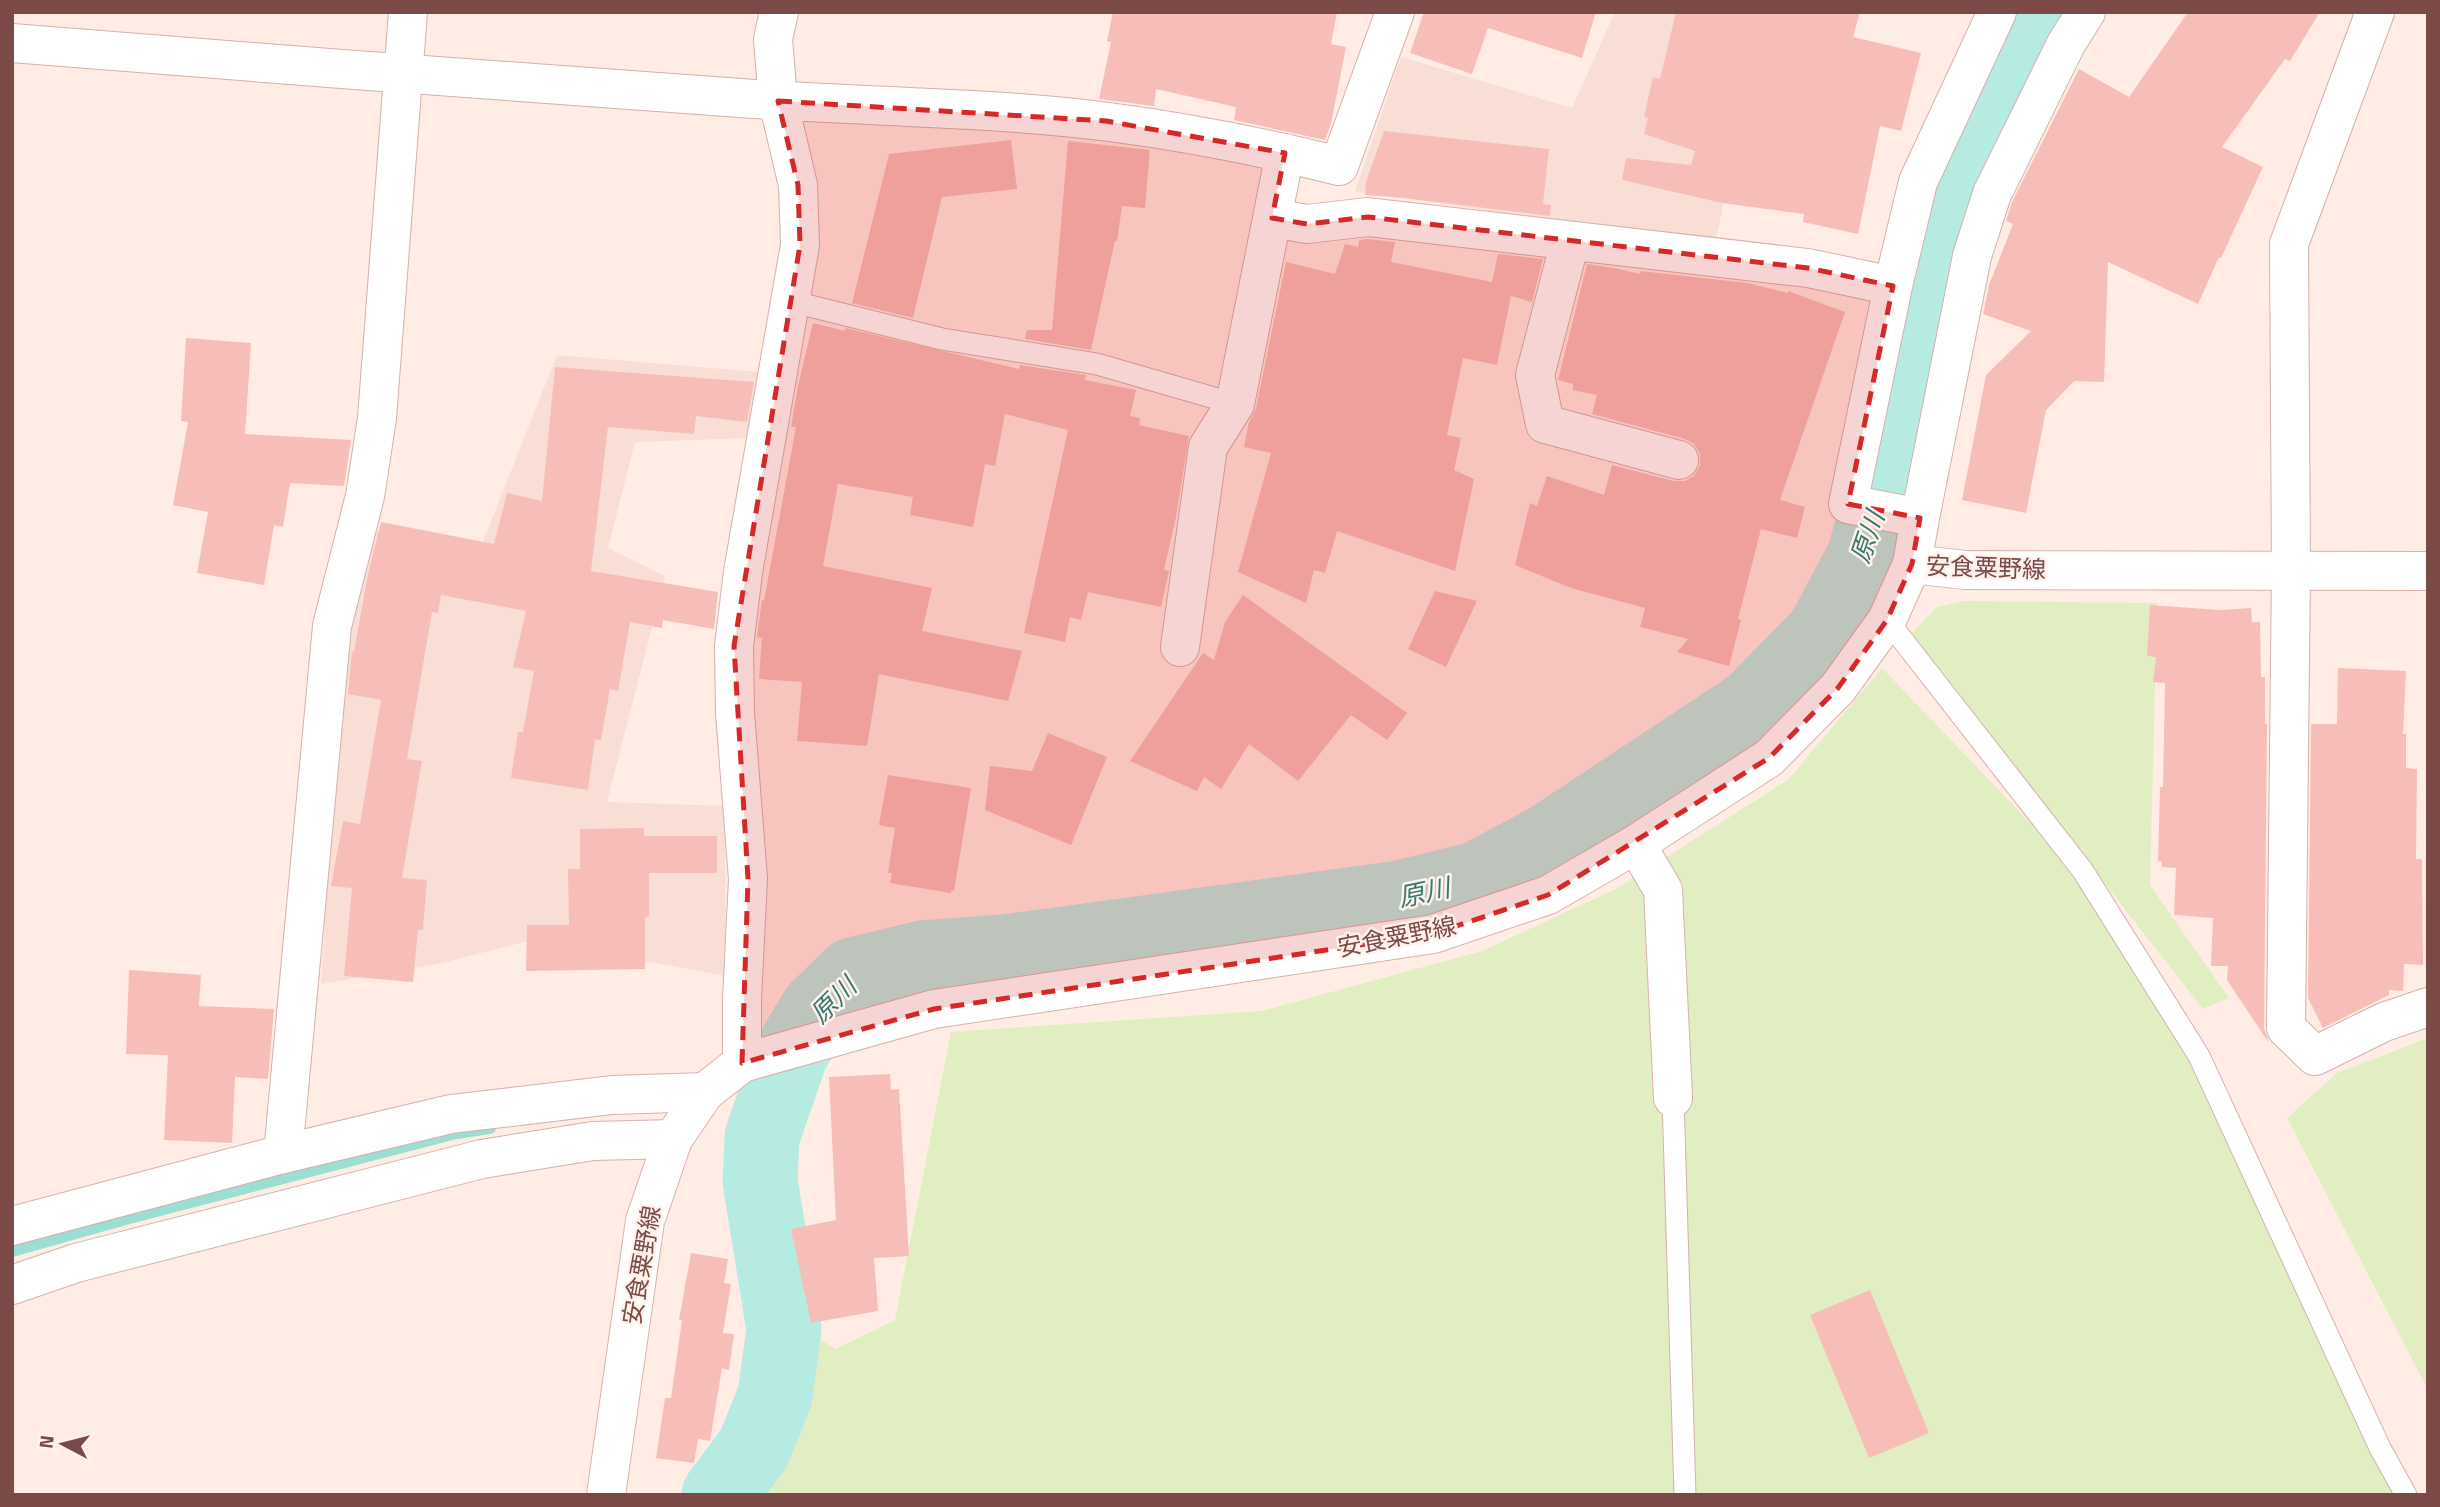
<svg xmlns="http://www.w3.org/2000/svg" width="2440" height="1507" font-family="'Titillium Web','Noto Sans JP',sans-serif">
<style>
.residential{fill:#f9ded5}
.green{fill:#e1eec1}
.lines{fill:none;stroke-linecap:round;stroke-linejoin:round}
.stream{stroke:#9bded3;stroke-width:12}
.river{stroke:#b6ebe2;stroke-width:75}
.building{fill:#f7beb9}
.lane-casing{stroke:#d4b1ac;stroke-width:23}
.street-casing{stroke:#d4b1ac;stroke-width:40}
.secondary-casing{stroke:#dab1ab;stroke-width:40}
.lane{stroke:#fff;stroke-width:21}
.street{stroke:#fff;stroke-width:38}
.secondary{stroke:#fff;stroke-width:38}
.marked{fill:#d62828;fill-opacity:0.2;stroke:#d62828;stroke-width:5;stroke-dasharray:14 9;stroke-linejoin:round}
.labels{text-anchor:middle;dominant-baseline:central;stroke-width:5;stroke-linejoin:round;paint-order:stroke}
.street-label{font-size:24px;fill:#7b4946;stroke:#fff2ed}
.water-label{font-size:26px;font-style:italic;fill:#357a70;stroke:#fff2ed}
</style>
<rect width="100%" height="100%" fill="#ffece4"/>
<!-- residential -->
<path class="residential" d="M1615,12H1719L1762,25L1715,244L1355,191L1401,57L1572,108Z
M557,355L759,372L751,438L635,442L608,548L665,576L607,802L725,806L726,976L532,940L438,964L321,984L343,638L370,530L482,544Z"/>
<!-- green -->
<path class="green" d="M1964,601L2157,603L2150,885L2229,998L2203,1009L1910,635L1937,607Z
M1882,668L2060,854L2164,1007L2395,1495H705L781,1394L778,1340L812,1335L836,1349L895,1320L951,1032L1262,1011L1482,951L1616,889L1788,780Z
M2428,1038V1390L2287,1118L2337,1073Z"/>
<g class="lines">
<!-- stream -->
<path class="stream" d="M12,1251L129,1218L456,1133L490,1128"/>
<!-- river -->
<path class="river" d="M719,1495L754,1448L775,1396L784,1329L760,1181L762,1137L791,1053L817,1010L853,975L923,958L1005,952L1400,898L1477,879L1548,841L1752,706L1823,634L1864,557L1895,446L1939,235L2037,12"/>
</g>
<!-- building -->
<path class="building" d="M1113,12H1337L1331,44L1346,47L1331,124L1325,140L1234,120L1236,107L1156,89L1154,106L1099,99L1111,42L1107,41Z
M1424,12H1596L1582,58L1488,28L1472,74L1410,53Z
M1676,12H1860L1853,37L1921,53L1901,131L1880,126L1858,234L1803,222L1804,214L1722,203L1622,180L1626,158L1691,165L1695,151L1644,134L1648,118L1644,117L1653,77L1660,79Z
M2188,12H2320L2290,61L2285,59L2222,147L2263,167L2221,258L2219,257L2198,304L2108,262L2104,382L2074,381L2046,410L2026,513L1962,500L1986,375L2031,331L1983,314L1989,285L2013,224L2006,221L2012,202L2079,69L2129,97Z
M1384,131L1549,149L1543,204L1551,205L1550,216L1404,198L1365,195L1366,182Z
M1011,140L1017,189L942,197L913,318L852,303L889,154Z
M1068,141L1150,150L1145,208L1122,206L1117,241H1115L1091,350L1025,339L1027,330H1052Z
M1368,239L1395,242L1391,262L1492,282L1498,254L1543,259L1532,302L1511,296L1497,365L1463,358L1447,435L1461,438L1454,470L1474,479L1455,571L1337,531L1325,573L1314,570L1306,603L1238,572L1271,453L1244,447L1249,422L1256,408L1286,262L1335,274L1345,244L1358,247L1359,240Z
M1587,264L1614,268L1640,274L1641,271L1747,283L1788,293V291L1845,312L1780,500L1805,507L1797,538L1761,529L1738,619L1741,620L1729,666L1677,652L1688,639L1640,627L1645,608L1571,588L1515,565L1530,503L1537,506L1547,476L1604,495L1612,465L1674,481H1685L1694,476L1700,465V454L1694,444L1685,439L1592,414L1597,395L1573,390V384L1558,380Z
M813,323L845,331V328L1019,369L1020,365L1086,375L1085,380L1136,390L1130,416L1140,418L1139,425L1189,436L1176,517L1164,570L1169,571L1161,607L1088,592L1081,620L1070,617L1065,642L1024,633L1068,430L1005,414L995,466L985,464L973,527L910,515L913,497L838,484L823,566L932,588L922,631L1022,651L1008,701L879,674L867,746L797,741L802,682L759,679L762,638L757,637L762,600L764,601L796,427H791L798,386Z
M186,338L251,343L245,434L351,440L344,486L290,483L283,527L274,525L264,585L197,573L208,512L173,505L188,422L181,421Z
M555,367L754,382L747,422L696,416L694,434L608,427L591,571L718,592L714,629L663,620L662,628L630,622L618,691L610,689L601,740L595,739L588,790L511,778L518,732H523L534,671L513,667L526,611L441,595L438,613L432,612L407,759L422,761L402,878L427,880L423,930H418L413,982L344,976L352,888L331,886L343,821L360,824L381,700L348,694L352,651L354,652L368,574L381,522L494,544L507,493L542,501Z
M1435,591L1477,601L1446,667L1408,649Z
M1243,595L1407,713L1387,740L1351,715L1298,781L1249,744L1221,789L1204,777L1197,791L1130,761L1203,653L1214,660L1225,622Z
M2150,605L2220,610L2251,608L2252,622H2260L2261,677H2265V724H2267L2264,1028L2269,1043L2227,980L2228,966H2211L2213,918L2174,915L2176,868L2162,867V862L2158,861L2160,787H2163L2165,683L2153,682L2156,657L2147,656Z
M2338,668L2406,671L2403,734H2406V768L2417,769L2416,859H2422L2423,965L2404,964L2403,991L2389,990V995L2323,1028L2308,998L2311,724H2337Z
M1048,733L1107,757L1071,845L985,810L990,766L1032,771Z
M888,775L971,788L954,891L951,890V893L890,883L892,873H888L895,828L879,825Z
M644,828V836H717V873H649V916L645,917V969L526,971L527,925H569L568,869H580V829Z
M129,970L201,975L199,1006L274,1009L268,1079L235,1077L232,1143L164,1140L168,1055L126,1054Z
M890,1074L891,1090L899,1089L909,1256L874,1258L878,1311L811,1323L791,1229L836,1220L829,1077Z
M691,1253L728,1259L724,1283L731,1284L723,1333L734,1334L729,1370L722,1368L710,1441L698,1439L694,1463L656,1458L665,1398H671L682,1320H679Z
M1870,1290L1929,1433L1869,1458L1810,1315Z"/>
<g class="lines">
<!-- lane casing -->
<g class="lane-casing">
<path id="lane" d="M790,301L942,339L1097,364L1235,404
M1887,620L2083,871L2199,1056L2380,1448L2406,1495
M1673,1098L1685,1495"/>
</g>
<!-- street casing -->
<g class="street-casing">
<path id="street" d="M2375,12L2289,244L2291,570L2286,1028L2315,1056L2384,1022L2428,1007
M12,43C259,63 507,82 754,99C872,107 991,107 1109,122C1186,132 1263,147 1339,166L1395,12
M1272,218L1307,224L1368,217L1808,268L1893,286
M1570,242L1535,375L1545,424L1679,460
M1920,518L1972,256L1992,194L2066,44L2086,12
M1912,564L1920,518L1848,504L1893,286L1918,182L1997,12
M1180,647L1208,447L1235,404L1285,153
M742,1063V999L748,879L735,713L734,646L743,572L800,245L798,185L778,101L773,39L779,12
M283,1154L332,626L365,496L377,418L408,12
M12,1226L283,1154L451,1114L612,1095L705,1092
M12,1285L76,1263L482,1159L593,1141L673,1139"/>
</g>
<!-- secondary casing -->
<g class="secondary-casing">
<path id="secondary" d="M1636,844L1663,890L1673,1098
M606,1495L645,1221L673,1139L705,1092L742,1063L934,1009L1433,934L1548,895L1636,844L1769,758L1838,688L1887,620L1912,564L1965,570L2428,571"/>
</g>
<!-- lane -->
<use href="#lane" class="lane"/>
<!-- street -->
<use href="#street" class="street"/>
<!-- secondary -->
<use href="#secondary" class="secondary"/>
</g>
<!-- marked area -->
<path class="marked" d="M778,101L1106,121L1285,153L1272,218L1307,224L1368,217L1808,268L1893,286L1848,504L1920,518L1912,564L1887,620L1838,688L1769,758L1548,895L1433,934L934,1009L742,1063L748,879L734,646L800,245L798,185Z"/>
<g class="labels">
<!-- street labels -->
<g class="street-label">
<text transform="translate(1986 567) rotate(2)">安食粟野線</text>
<text transform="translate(1397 936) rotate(-11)">安食粟野線</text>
<text transform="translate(641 1265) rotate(-80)">安食粟野線</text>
</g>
<!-- water labels -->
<g class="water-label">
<text transform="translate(1867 537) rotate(-71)">原川</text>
<text transform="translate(1424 892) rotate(-12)">原川</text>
<text transform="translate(833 1000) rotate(-45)">原川</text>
</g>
</g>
<!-- border -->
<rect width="2440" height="1507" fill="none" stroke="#7b4946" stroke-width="28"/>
<!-- north arrow -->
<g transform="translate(63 1444) rotate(277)" stroke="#fff2ed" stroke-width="5" paint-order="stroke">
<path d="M0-5L12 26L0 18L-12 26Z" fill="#7b4946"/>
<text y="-10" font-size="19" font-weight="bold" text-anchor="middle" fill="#7b4946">N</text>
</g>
</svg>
